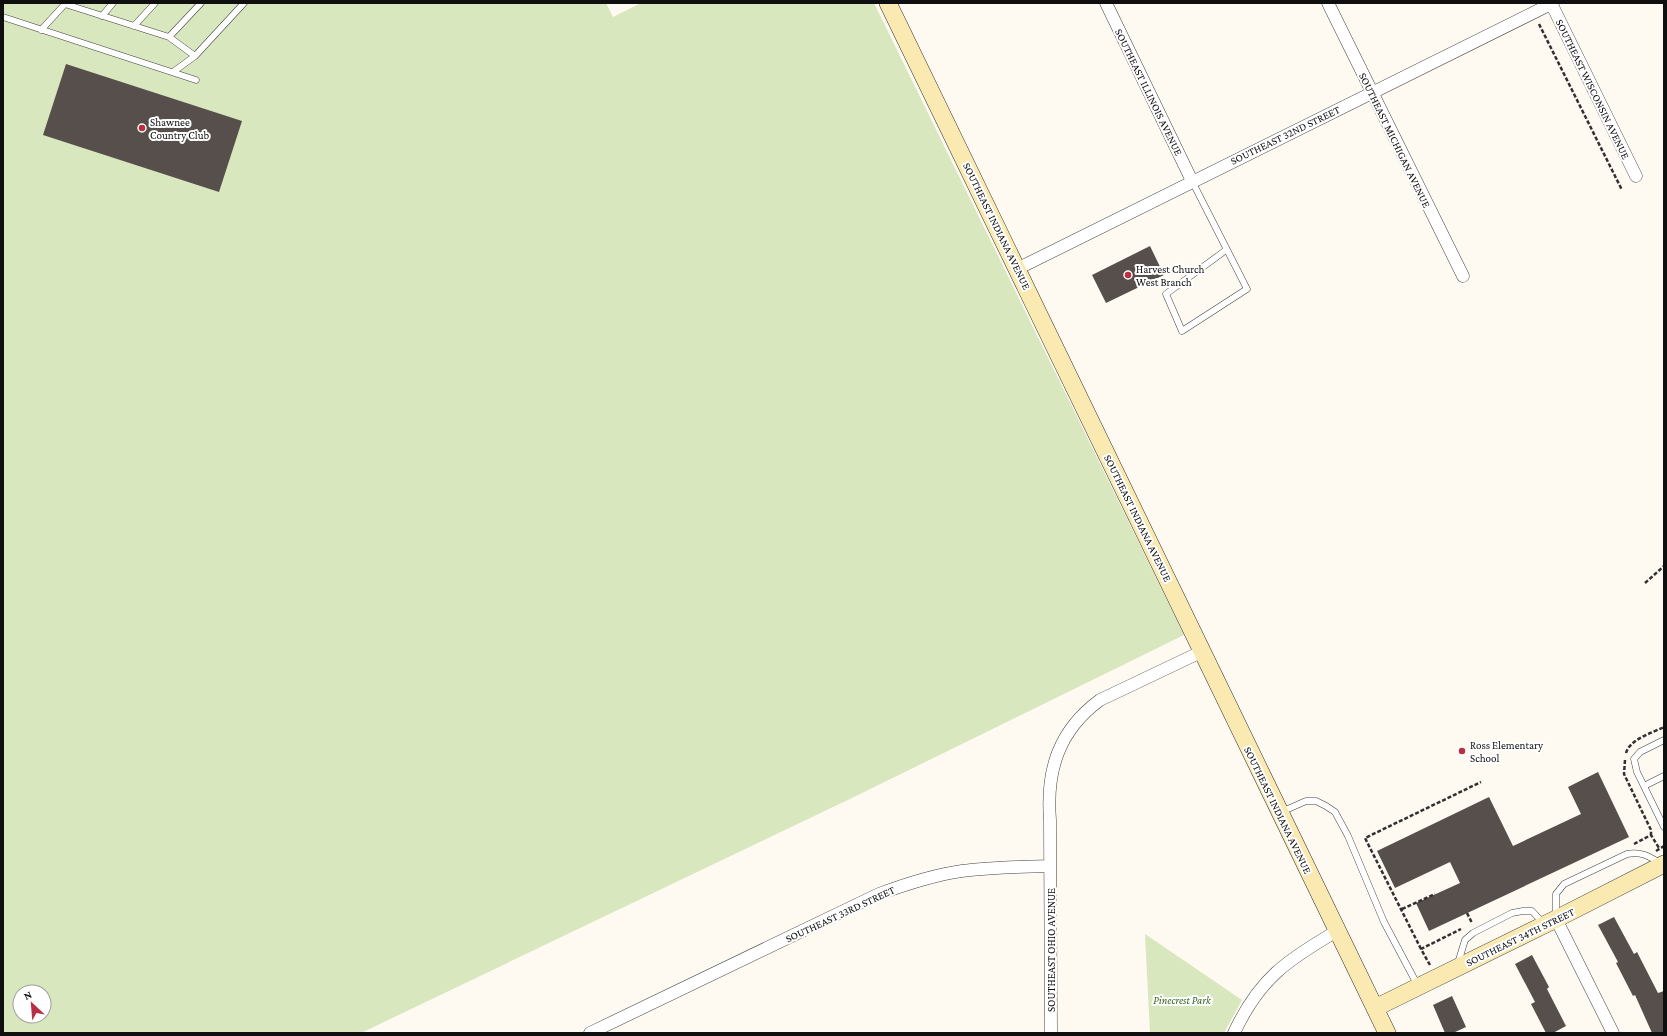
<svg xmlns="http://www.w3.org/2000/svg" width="1667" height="1036" font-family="'Crimson Pro',serif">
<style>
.green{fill:#d8e7bd;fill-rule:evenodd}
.building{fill:#574f4c}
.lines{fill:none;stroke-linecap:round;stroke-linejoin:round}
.lane-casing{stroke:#424242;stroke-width:7}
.street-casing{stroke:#424242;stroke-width:13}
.secondary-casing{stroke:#313131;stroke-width:18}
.path{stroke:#313131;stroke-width:2.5;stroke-dasharray:4 2;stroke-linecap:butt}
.lane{stroke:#fff;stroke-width:6}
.street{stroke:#fff;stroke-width:12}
.secondary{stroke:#faeab1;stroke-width:17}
.poi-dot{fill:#b82e45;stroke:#fff;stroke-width:1.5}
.labels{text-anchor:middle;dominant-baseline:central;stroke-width:4;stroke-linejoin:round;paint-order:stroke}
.street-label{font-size:11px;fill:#0f0f0f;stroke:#fff}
.poi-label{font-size:11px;fill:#0f0f0f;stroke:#fff;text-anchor:start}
.park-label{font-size:11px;font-style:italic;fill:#386423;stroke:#fff}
</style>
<rect width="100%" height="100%" fill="#fefaf2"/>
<!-- green -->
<path class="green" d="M3,3H606L613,17L641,3H874L1184,635L856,796L361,1033H3ZM20,992H44V1016H20Z
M1145,934L1242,1000L1224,1033H1150Z"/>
<!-- building -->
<path class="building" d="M66,64L242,121L219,192L43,135Z
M1150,246L1164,275L1106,303L1092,275Z
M1598,772L1629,837L1429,931L1416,903L1460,883L1450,862L1395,888L1377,851L1489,797L1513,846L1581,814L1568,787Z
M1614,917L1634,954L1637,952L1658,993L1664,991V1033H1652L1635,995L1633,996L1616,963L1618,962L1598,925Z
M1532,955L1549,987L1547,989L1566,1026L1553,1033H1546L1531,1004L1535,1002L1515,964Z
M1452,996L1466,1027L1453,1033H1445L1433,1005Z"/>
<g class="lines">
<!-- lane casing -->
<g class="lane-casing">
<path id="lane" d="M102,16L113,3
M3,17L196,80
M134,26L155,3
M41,30L65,4L169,37L195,56L173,72
M169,37L201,3
M195,56L244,3
M1192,181L1247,289L1182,331L1166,294L1226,250
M1664,740L1640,752L1634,759L1637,772L1664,827
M1644,786L1664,776
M1281,812L1306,801H1316L1326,806L1335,812L1348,836L1384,922L1418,986
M1556,917V894L1564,884L1627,854C1640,851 1649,856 1660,863
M1458,963L1465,940L1473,933L1512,913L1523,911H1532L1543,923"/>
</g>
<!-- street casing -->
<g class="street-casing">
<path id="street" d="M1106,3L1192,181
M1328,3L1463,276
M1551,3L1636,176
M1017,269L1553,3
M1556,919L1613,1033
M590,1033L879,894C906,884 933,875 962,871C991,867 1021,867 1050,866
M1051,1033L1050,820C1046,770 1059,730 1100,700L1203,651
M1234,1033C1259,979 1287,960 1337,931"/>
</g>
<!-- secondary casing -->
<g class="secondary-casing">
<path id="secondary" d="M888,3L1387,1033
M1375,1008L1556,919L1664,864"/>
</g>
<!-- path -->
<path class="path" d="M1539,24L1622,190
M1645,583L1664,566
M1626,753C1630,739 1652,733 1664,727
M1625,760L1624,774L1651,830V835
M1634,844L1651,835L1659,848
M1656,851L1664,846
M1402,909L1435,894
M1467,913L1472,923
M1421,949L1365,838L1481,782
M1430,965L1421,949L1461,929"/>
<!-- lane -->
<use href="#lane" class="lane"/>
<!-- street -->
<use href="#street" class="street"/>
<!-- secondary -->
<use href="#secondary" class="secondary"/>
</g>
<!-- markers -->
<g class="poi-dot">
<circle cx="142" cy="128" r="4"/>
<circle cx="1128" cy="275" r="4"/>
<circle cx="1462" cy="751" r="4"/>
</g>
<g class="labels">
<!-- street labels -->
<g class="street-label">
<text transform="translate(1593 89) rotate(64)">SOUTHEAST WISCONSIN AVENUE</text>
<text transform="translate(1149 92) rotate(64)">SOUTHEAST ILLINOIS AVENUE</text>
<text transform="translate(1285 135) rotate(-26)">SOUTHEAST 32ND STREET</text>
<text transform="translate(1395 140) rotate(64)">SOUTHEAST MICHIGAN AVENUE</text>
<text transform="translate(997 226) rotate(64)">SOUTHEAST INDIANA AVENUE</text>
<text transform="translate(1138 518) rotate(64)">SOUTHEAST INDIANA AVENUE</text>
<text transform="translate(1278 810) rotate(64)">SOUTHEAST INDIANA AVENUE</text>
<text transform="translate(840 914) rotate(-25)">SOUTHEAST 33RD STREET</text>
<text transform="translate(1520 937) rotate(-26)">SOUTHEAST 34TH STREET</text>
<text transform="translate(1051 950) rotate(-90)">SOUTHEAST OHIO AVENUE</text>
</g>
<!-- poi labels -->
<g class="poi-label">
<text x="150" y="122">Shawnee<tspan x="150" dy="13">Country Club</tspan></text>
<text x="1136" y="269">Harvest Church<tspan x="1136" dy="13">West Branch</tspan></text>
<text x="1470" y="745">Ross Elementary<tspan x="1470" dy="13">School</tspan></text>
</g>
<!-- park labels -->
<g class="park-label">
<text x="1182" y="1000">Pinecrest Park</text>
</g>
</g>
<!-- border -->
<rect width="1667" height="1036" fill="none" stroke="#0f0f0f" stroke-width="8"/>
<!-- north arrow -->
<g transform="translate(32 1004) rotate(334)"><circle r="19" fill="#ffffff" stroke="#9f9f9f"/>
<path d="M0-3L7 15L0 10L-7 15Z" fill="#b82e45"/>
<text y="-6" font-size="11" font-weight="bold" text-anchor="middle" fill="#0f0f0f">N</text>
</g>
</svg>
